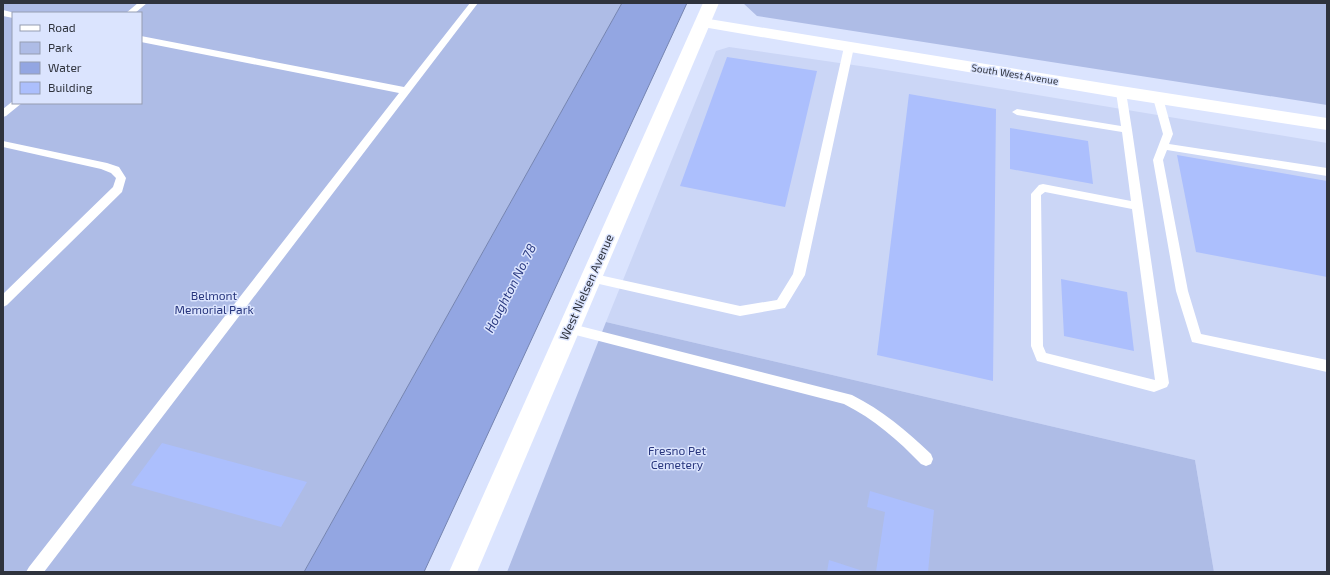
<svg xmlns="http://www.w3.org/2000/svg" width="1330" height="575" font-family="'Exo 2',sans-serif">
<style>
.built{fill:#cbd6f6}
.green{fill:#aebce6;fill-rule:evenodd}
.water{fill:#93a6e2;stroke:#7584b0}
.building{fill:#acbffd}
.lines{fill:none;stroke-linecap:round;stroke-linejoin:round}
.lane{fill:#fff;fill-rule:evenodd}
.street{fill:#fff;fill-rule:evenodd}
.secondary{fill:#fff;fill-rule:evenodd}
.labels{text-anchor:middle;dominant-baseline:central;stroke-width:3;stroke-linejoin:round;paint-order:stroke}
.far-street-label{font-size:10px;fill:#2f333d;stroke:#dbe4fe}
.street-label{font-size:12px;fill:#2f333d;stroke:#dbe4fe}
.park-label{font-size:12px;fill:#28367d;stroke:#dbe4fe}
.water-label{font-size:13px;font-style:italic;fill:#2c3b82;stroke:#dbe4fe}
</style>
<rect width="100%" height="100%" fill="#dbe4fe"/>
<!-- built -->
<path class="built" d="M729,47L874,68L1327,143V572H1214L1195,460L606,322L716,51Z"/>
<!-- green -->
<path class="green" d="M3,3H622L304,572H3ZM13,13H141V103H13Z
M743,3H1327V105L757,16Z
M606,322L1195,460L1214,572H507Z"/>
<!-- water -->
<path class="water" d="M622,3H687L424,572H304Z"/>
<!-- building -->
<path class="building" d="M727,57L817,71L785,207L680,186Z
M909,94L996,109L993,381L877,355Z
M1010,128L1088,141L1093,184L1010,169Z
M1177,155L1327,181V277L1196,252Z
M1061,279L1127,292L1134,351L1064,336Z
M162,443L307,482L281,527L131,485Z
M870,491L934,510L928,572H876L885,512L867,507Z
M829,560L866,572H827Z"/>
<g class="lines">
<!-- lane -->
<path class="lane" d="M138,3H147L135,13H126Z
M470,3H478L44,572H26L29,567L399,93L141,42V36L404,87Z
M3,10L15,13H13V18L3,16Z
M849,44L854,47L805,275L785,308L740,316L586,281L584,278L586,275L590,273L740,306L777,300L793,274L844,47Z
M1121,89L1126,92L1132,130L1169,383L1167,387L1154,392L1037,361L1031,346V194L1039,185L1043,184L1131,201L1122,132L1017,115L1012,112L1017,109L1121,126L1116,92ZM1045,192L1132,209L1155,380L1046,353L1043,346L1041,195Z
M1158,95L1163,98L1173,134L1169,144L1327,168V176L1167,150L1163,160L1188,291L1201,334L1327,360V372L1192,342L1176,291L1153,160L1163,134L1153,98Z
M13,101V103H22L6,116L3,117V109Z
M3,141L107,163L119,167L126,178L122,192L7,305L3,307V294L113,187L116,178L111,173L101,169L3,147Z
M568,323L852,395C882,410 907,431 931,454L933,459L931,464L926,466L921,464C898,440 874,419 844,404L568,333L564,332L562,328L564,324Z"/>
<!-- street -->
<path class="street" d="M703,18L1121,86L1327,118V130L1121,98L697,26L695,23L697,20Z"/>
<!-- secondary -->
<path class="secondary" d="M703,3H719L477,572H449Z"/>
</g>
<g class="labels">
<!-- far-street labels -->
<g class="far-street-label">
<text transform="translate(1015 74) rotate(9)">South West Avenue</text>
</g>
<!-- street labels -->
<g class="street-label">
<text transform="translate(586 287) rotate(-66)">West Nielsen Avenue</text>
</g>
<!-- park labels -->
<g class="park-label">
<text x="214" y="295">Belmont<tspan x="214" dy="14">Memorial Park</tspan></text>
<text x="677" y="450">Fresno Pet<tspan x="677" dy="14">Cemetery</tspan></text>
</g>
<!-- water labels -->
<g class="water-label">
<text transform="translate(510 288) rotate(-63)">Houghton No. 78</text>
</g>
</g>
<!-- border -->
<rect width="1330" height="575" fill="none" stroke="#2f333d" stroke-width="8"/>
<!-- legend -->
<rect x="12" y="12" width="130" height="92" fill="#dbe4fe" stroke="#969db1"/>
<rect x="20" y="25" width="20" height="6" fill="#ffffff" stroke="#969db1"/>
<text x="48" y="32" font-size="12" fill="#2f333d">Road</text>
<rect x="20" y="42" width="20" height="12" fill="#aebce6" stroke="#969db1"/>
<text x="48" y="52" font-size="12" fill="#2f333d">Park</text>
<rect x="20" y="62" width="20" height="12" fill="#93a6e2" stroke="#969db1"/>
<text x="48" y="72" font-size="12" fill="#2f333d">Water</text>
<rect x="20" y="82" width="20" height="12" fill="#acbffd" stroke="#969db1"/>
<text x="48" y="92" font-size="12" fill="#2f333d">Building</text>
</svg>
